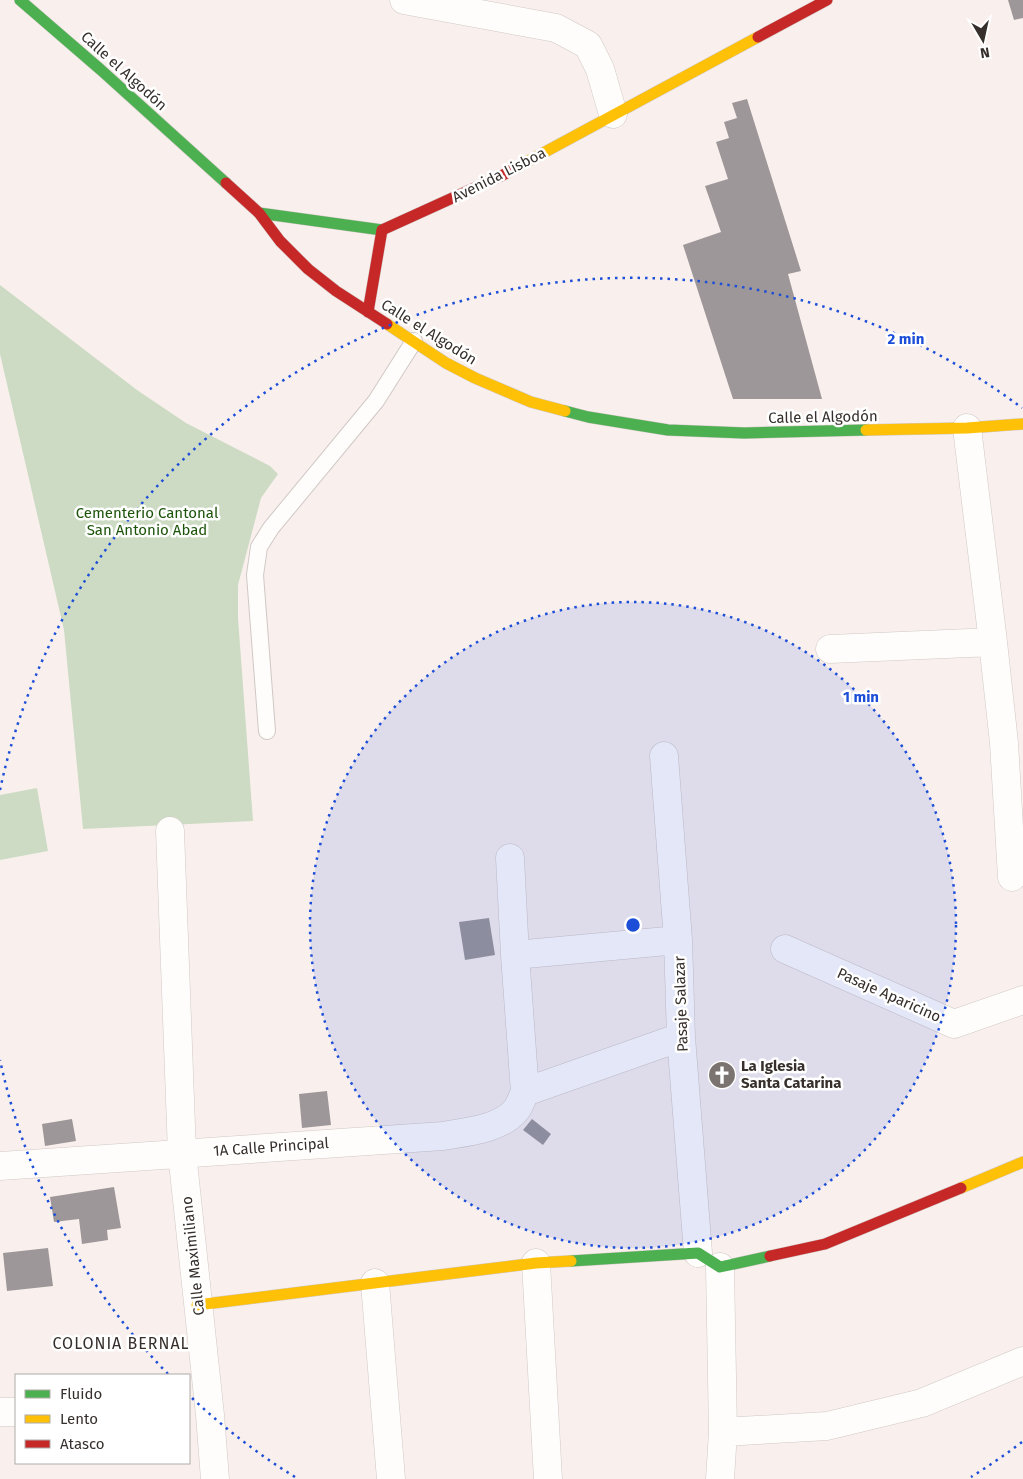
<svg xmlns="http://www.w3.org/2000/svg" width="1023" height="1479" font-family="'Fira Sans',sans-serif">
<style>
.green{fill:#cddbc4}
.building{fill:#9d9799}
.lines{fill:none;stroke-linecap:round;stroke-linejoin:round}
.lane-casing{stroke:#d0c8c5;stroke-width:18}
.street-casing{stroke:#d0c8c5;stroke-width:29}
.fast-casing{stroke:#d0c8c5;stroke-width:12}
.slow-casing{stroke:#d0c8c5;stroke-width:12}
.jam-casing{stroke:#d0c8c5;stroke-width:12}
.lane{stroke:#fefdfc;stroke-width:16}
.street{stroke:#fefdfc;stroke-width:28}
.fast{stroke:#4caf50;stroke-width:11}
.slow{stroke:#ffc107;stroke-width:11}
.jam{stroke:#c62828;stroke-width:11}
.ring{fill:none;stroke:#1d4ed8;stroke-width:2.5;stroke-dasharray:2.5 5}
.labels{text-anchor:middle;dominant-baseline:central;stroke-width:5;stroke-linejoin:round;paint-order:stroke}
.street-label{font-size:15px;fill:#362f2b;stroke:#fff}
.park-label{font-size:15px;fill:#1c540a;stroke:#fff}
.poi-label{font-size:15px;font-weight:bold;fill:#362f2b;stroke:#fff;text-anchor:start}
.neighbourhood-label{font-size:16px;letter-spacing:1px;fill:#362f2b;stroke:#fff}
.centre{fill:#1d4ed8;stroke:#fff;stroke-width:2.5}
.ring-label{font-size:15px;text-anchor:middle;font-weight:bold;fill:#1d4ed8;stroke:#fff;stroke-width:5;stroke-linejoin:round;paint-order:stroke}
</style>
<rect width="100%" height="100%" fill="#f9f0ed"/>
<!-- green -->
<path class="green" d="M0,285L137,390L186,423L270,466L278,474L261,498L238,585V618L253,821L83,829L64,630L0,354Z
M37,788L48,851L0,860V795Z"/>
<!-- building -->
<path class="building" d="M1008,0H1023V18L1014,20Z
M747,99L801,271L788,274L822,399H733L683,245L721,232L705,186L728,179L716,142L729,138L724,122L737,118L732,103Z
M489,918L495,955L465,960L459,922Z
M327,1091L331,1125L302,1128L299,1094Z
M72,1119L76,1141L45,1146L42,1124Z
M532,1119L551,1134L543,1145L523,1130Z
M114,1187L121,1228L107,1230L108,1240L82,1244L79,1219L54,1222L50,1197Z
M48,1248L53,1286L7,1291L3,1253Z"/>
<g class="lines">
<!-- lane casing -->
<g class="lane-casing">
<path id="lane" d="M267,731L255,575L259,547L271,528L376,401L414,341"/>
</g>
<!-- street casing -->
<g class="street-casing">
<path id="street" d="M404,0L556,28L588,45L600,69L613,114
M967,428L993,642L1004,743L1012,877
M830,649L993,642
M664,756L678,940L681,1037L698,1253
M170,831L182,1153L210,1415L215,1479
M785,949L954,1024L1023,1000
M515,955L678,940
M525,1092L681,1037
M0,1166L443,1136C466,1132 501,1129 516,1110C520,1105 522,1098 525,1092L515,955L510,858
M536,1263L548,1479
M375,1283L391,1479
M0,1412H16
M723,1432L827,1426L922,1403L1023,1361
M720,1479L723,1432L720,1267"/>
</g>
<!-- fast casing -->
<g class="fast-casing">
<path id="fast" d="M20,0L101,70L226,183
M259,213L382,230
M565,411L588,417L668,430L744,433L866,430
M571,1261L698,1253L720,1267L770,1256"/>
</g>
<!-- slow casing -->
<g class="slow-casing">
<path id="slow" d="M519,166L758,37
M387,324L446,363L475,378L531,402L565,411
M866,430L967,428L1023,424
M961,1188L1023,1162
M197,1305L536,1263L571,1261"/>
</g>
<!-- jam casing -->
<g class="jam-casing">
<path id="jam" d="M758,37L827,0
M226,183L259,213L280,241L308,269L336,291L387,324
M368,312L382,230L503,175L519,166
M770,1256L825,1244L961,1188"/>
</g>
<!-- lane -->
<use href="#lane" class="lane"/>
<!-- street -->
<use href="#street" class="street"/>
<!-- fast -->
<use href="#fast" class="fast"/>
<!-- slow -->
<use href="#slow" class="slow"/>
<!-- jam -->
<use href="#jam" class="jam"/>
</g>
<!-- distance rings -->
<circle cx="633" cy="925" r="323" fill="#1d4ed8" fill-opacity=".12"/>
<g class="ring">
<circle cx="633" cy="925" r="323"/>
<path d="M1022 1442A647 647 0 0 1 971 1477M295 1477A647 647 0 0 1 192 1398M168 1374A647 647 0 0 1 0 1060M0 790A647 647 0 0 1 1022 408"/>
</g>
<!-- icons -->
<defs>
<g id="church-disc" transform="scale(1.4375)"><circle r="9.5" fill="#7a736f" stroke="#fff"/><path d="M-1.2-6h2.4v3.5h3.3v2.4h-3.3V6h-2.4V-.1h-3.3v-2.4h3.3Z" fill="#fff"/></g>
</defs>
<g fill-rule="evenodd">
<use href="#church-disc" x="722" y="1075"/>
</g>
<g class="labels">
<!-- street labels -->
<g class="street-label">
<text transform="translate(124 71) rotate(42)">Calle el Algodón</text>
<text transform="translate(499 175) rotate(-27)">Avenida Lisboa</text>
<text transform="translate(429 332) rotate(32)">Calle el Algodón</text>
<text transform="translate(823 417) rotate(-1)">Calle el Algodón</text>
<text transform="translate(889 995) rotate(24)">Pasaje Aparicino</text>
<text transform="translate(681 1004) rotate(-92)">Pasaje Salazar</text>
<text transform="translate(271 1147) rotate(-4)">1A Calle Principal</text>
<text transform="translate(193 1256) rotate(-96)">Calle Maximiliano</text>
</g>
<!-- park labels -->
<g class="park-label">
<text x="147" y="513">Cementerio Cantonal<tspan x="147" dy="17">San Antonio Abad</tspan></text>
</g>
<!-- poi labels -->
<g class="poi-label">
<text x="741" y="1066">La Iglesia<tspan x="741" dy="17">Santa Catarina</tspan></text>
</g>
<!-- neighbourhood labels -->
<g class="neighbourhood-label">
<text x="121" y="1343">COLONIA BERNAL</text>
</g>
</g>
<circle cx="633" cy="925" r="8" class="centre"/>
<g class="ring-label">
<text x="906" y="344">2 min</text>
<text x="861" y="702">1 min</text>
</g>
<!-- legend -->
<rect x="15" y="1374" width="175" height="90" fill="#ffffff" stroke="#afacaa"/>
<rect x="25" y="1390" width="25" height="8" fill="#4caf50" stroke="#afacaa"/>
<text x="60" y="1399" font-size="15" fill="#362f2b">Fluido</text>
<rect x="25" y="1415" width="25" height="8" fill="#ffc107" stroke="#afacaa"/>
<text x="60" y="1424" font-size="15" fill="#362f2b">Lento</text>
<rect x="25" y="1440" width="25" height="8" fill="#c62828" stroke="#afacaa"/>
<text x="60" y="1449" font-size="15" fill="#362f2b">Atasco</text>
<!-- north arrow -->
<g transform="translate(983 40) rotate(171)" stroke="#ffffff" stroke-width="4" paint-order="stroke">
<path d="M0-4L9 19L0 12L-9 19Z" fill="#362f2b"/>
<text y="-8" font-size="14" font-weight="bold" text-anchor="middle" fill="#362f2b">N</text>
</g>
</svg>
